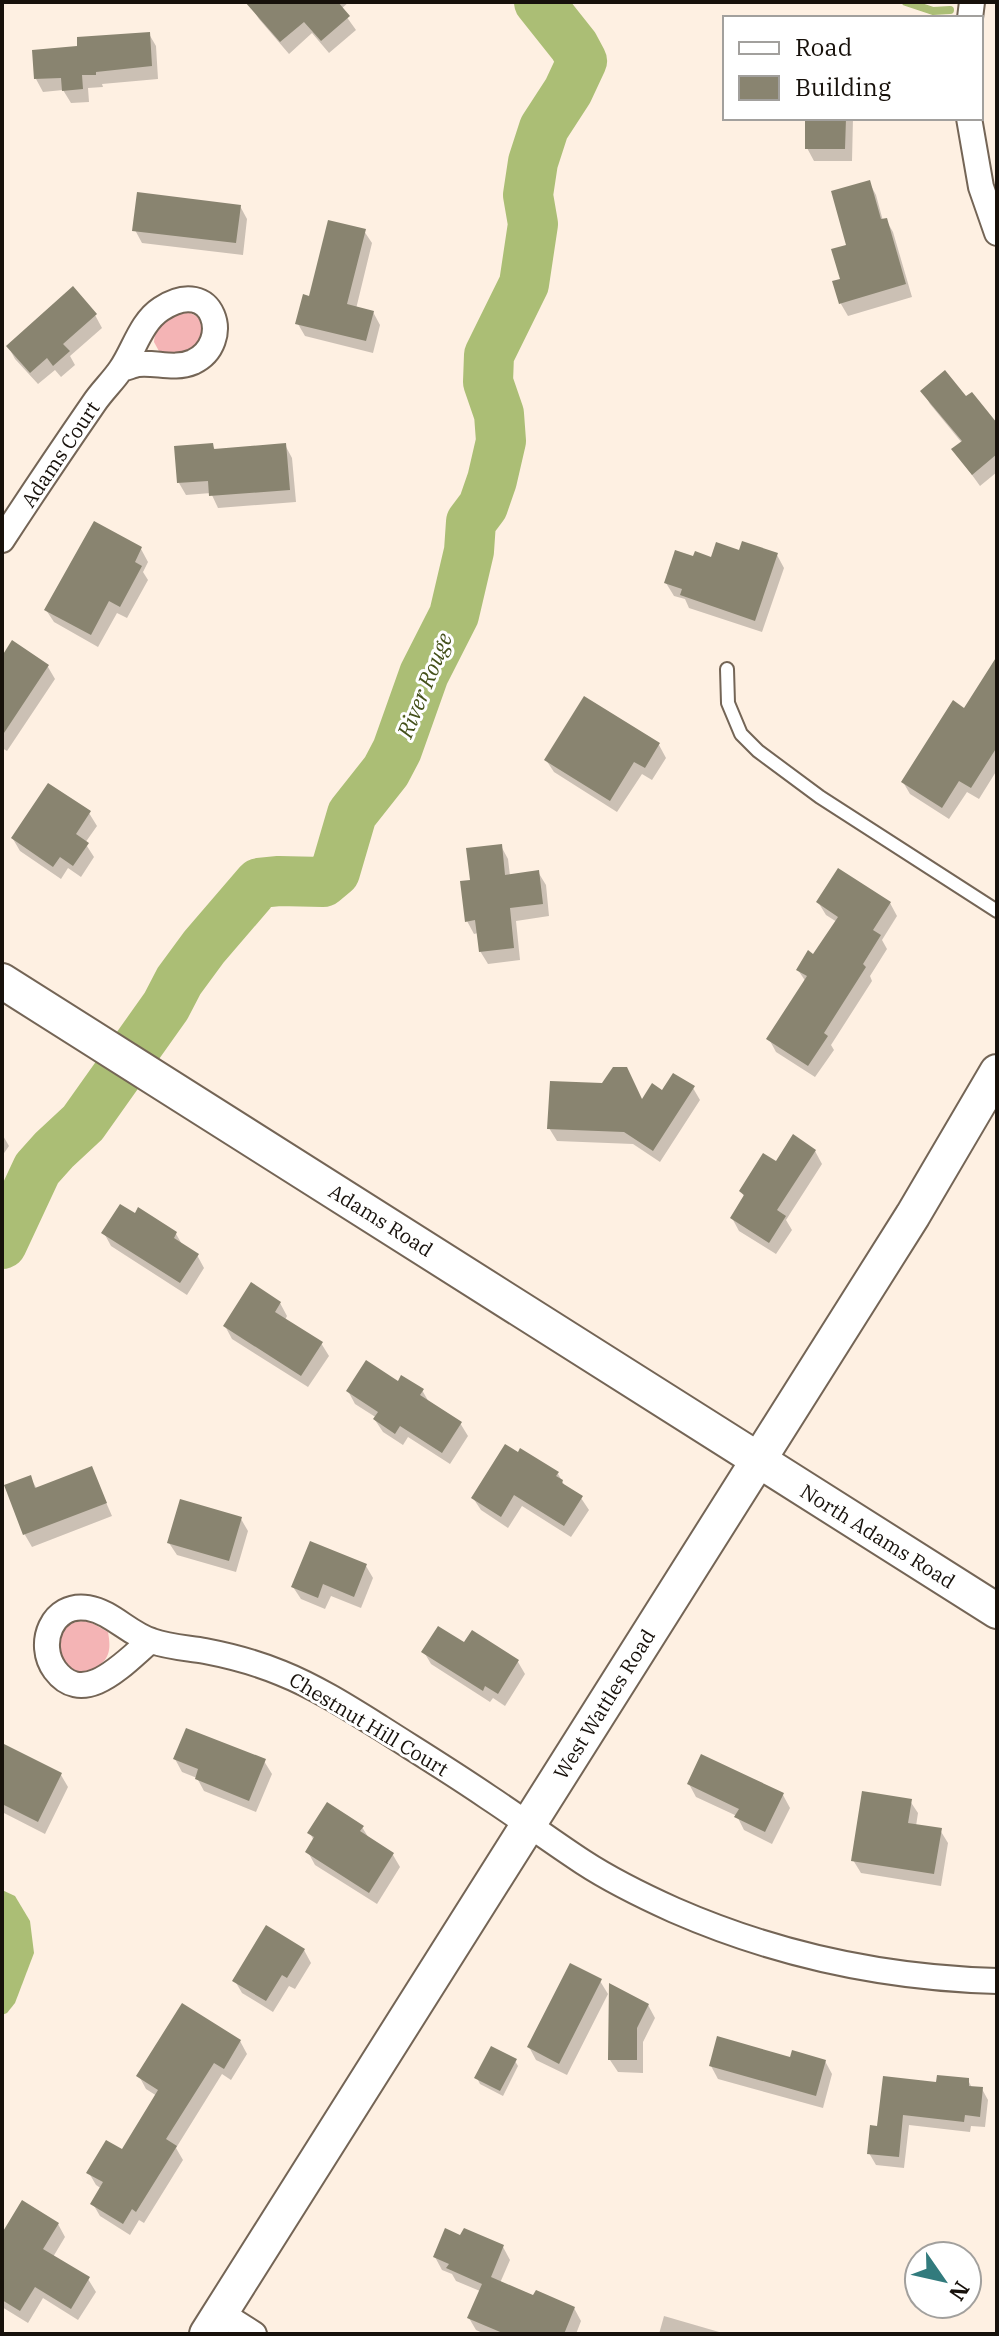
<svg xmlns="http://www.w3.org/2000/svg" width="999" height="2336" font-family="'IBM Plex Serif',serif">
<style>
.green{fill:#f4b4b5}
.water{fill:#abbe75}
.shadow{fill:#0003}
.lines{fill:none;stroke-linecap:round;stroke-linejoin:round}
.stream{stroke:#abbe75;stroke-width:8}
.river{stroke:#abbe75;stroke-width:50}
.building{fill:#898470}
.lane-casing{stroke:#746556;stroke-width:16}
.street-casing{stroke:#746556;stroke-width:28}
.secondary-casing{stroke:#746556;stroke-width:38}
.lane{stroke:#fff;stroke-width:12}
.street{stroke:#fff;stroke-width:24}
.secondary{stroke:#fff;stroke-width:34}
.labels{text-anchor:middle;dominant-baseline:central;stroke-width:6;stroke-linejoin:round;paint-order:stroke}
.street-label{font-size:20px;fill:#17110b;stroke:#fff}
.water-label{font-size:22px;font-style:italic;fill:#44501a;stroke:#fff}
</style>
<rect width="100%" height="100%" fill="#fef0e2"/>
<!-- green -->
<path class="green" d="M190,313C204,319 204,327 203,341L187,355L160,353L154,342C156,323 171,313 190,313Z
M84,1621L92,1623L108,1632C110,1643 111,1654 103,1662C68,1698 34,1623 84,1621Z"/>
<!-- water -->
<path class="water" d="M2,1890L15,1896L30,1921L34,1953L15,2003L7,2013L2,2015Z"/>
<!-- shadow -->
<path class="shadow" d="M256,2H349L341,9L356,30L329,53L312,33L289,54L259,19L251,6Z
M149,34L156,46L158,79L102,84L103,87L88,88L89,102L71,103L63,90L43,92L36,79L80,48Z
M807,118H853L852,161H814L807,148Z
M869,182L876,195L883,221L886,220L893,232L912,297L848,316L841,304L834,282L842,280L849,246Z
M240,206L247,219L243,255L142,243L135,230Z
M364,231L372,243L356,309L373,312L380,325L373,353L305,336L298,324L311,298Z
M95,315L102,328L70,356L75,365L61,377L55,370L38,384L15,359L8,346Z
M923,391L966,399L997,426V472L980,486L954,450L962,443L930,404Z
M212,445L216,451L285,445L292,458L296,502L218,508L211,493L186,495L179,483Z
M141,549L148,562L143,572L148,580L127,618L117,613L98,647L54,622L46,610Z
M740,553L777,555L784,568L762,632L689,608L685,599L674,596L666,583L695,559H712Z
M2,659L48,667L55,679L7,751L2,748Z
M997,682V770L979,799L967,792L949,819L910,794L903,782L964,710Z
M659,745L666,758L652,780L642,774L617,812L554,772L546,760Z
M89,813L97,826L85,843L94,857L81,877L68,868L61,879L20,851L13,839Z
M501,846L508,859L510,876L538,872L546,885L549,916L516,921L520,960L488,964L480,951L478,933L474,934L467,921L472,881Z
M818,902L890,903L897,916L882,940L887,949L870,976L872,981L831,1045L834,1050L815,1077L776,1052L769,1039L806,982L798,970L814,957L837,922L826,915Z
M603,1085L643,1102L663,1092L693,1088L700,1100L660,1162L633,1144L557,1141L549,1128Z
M2,1134L9,1146L2,1156Z
M815,1151L822,1164L786,1220L792,1230L776,1254L739,1231L732,1218L745,1198L741,1191L776,1164Z
M104,1233L176,1234L183,1246L197,1255L204,1268L187,1295L111,1246Z
M280,1303L287,1316L285,1320L321,1343L329,1356L308,1387L232,1339L225,1326Z
M398,1384L422,1390L430,1404L460,1423L468,1436L450,1464L408,1437L403,1445L383,1432L375,1420L377,1418L355,1404L348,1391Z
M91,1468L112,1516L32,1547L25,1535L6,1486L30,1477L37,1489Z
M558,1474L566,1488L581,1498L589,1510L571,1537L522,1506L508,1528L481,1510L473,1498Z
M241,1519L248,1531L236,1572L177,1555L169,1543Z
M366,1566L373,1578L361,1608L331,1596L325,1609L301,1599L293,1587Z
M464,1645L518,1662L525,1674L505,1706L493,1698L490,1702L431,1664L424,1652Z
M2,1745L61,1775L68,1787L45,1834L2,1812Z
M175,1759L264,1761L272,1774L256,1812L204,1791L197,1778L182,1772Z
M689,1784L783,1795L790,1808L772,1844L744,1830L737,1816L696,1797Z
M910,1801L918,1813L916,1826L940,1830L948,1843L941,1886L861,1873L853,1860Z
M362,1827L370,1840L393,1855L400,1867L377,1904L315,1865L308,1852L314,1841L310,1833Z
M304,1950L311,1963L295,1989L289,1986L273,2012L242,1993L235,1981Z
M600,1981L608,1994L567,2075L536,2060L529,2047Z
M648,2005L655,2018L643,2042V2073L618,2072L610,2060Z
M240,2041L247,2054L231,2080L222,2074L176,2148L183,2160L144,2223L139,2220L130,2235L100,2216L93,2204L102,2189L96,2185L89,2173L122,2152L157,2096L146,2089L139,2076Z
M792,2059L825,2061L832,2074L823,2108L718,2079L711,2066Z
M515,2061L518,2066L503,2096L480,2084L477,2078Z
M968,2080L972,2088L982,2089L988,2100L985,2127L971,2126L970,2132L909,2125L904,2168L876,2165L869,2153L879,2128L937,2084Z
M58,2224L65,2237L53,2257L88,2279L96,2292L78,2320L43,2298L28,2323L2,2307V2250Z
M462,2238L503,2247L510,2260L500,2283L534,2298L574,2308L581,2321L576,2334H485L476,2330L469,2318L480,2291L456,2281L452,2274L442,2270L435,2257Z
M664,2316L726,2334H659Z"/>
<g class="lines">
<!-- stream -->
<path class="stream" d="M906,2L933,11L950,10"/>
<!-- river -->
<path class="river" d="M2,1244L37,1169L54,1150L83,1123L166,1006L179,981L204,947L259,883L279,881L323,882L335,872L352,814L386,771L397,750L424,674L454,615L469,551L471,522L483,506L492,480L501,441L499,414L488,382L489,355L524,284L533,224L528,195L533,162L544,128L568,91L582,61L574,46L539,2"/>
</g>
<!-- building -->
<path class="building" d="M245,2H338L350,16L321,41L304,22L280,42Z
M150,32L152,66L96,72V75H82L83,89L62,91L61,78L34,79L32,50L77,46V37Z
M805,118H846L845,149H805Z
M870,180L881,219L887,218L906,284L839,304L832,281L840,279L831,249L846,245L831,191Z
M137,192L241,205L236,243L132,231Z
M328,220L366,229L347,304L374,311L366,341L295,324L303,294L309,296Z
M73,286L97,314L63,344L70,351L53,366L47,358L30,373L6,346Z
M945,370L966,396L972,392L997,423V454L972,475L951,449L962,441L920,391Z
M213,443L214,449L286,443L290,490L209,496L208,481L177,483L174,446Z
M94,521L142,547L135,562L142,566L120,607L109,601L91,635L44,610Z
M742,541L778,553L755,621L680,595L682,589L664,583L675,550L693,556L695,551L711,557L716,542L739,550Z
M12,640L49,665L2,736V656Z
M997,656V747L971,788L959,781L942,808L901,782L953,700L964,708Z
M584,696L660,743L645,768L634,762L610,801L544,760Z
M48,783L91,811L76,834L89,843L73,866L60,857L53,867L11,838Z
M502,844L505,875L539,870L543,904L510,908L514,948L479,952L475,920L465,922L460,881L470,880L466,848Z
M838,868L891,902L873,930L881,935L863,964L866,967L824,1033L828,1036L808,1066L766,1039L807,976L796,970L808,950L813,954L838,917L816,902Z
M613,1067H627L642,1099L652,1083L662,1090L673,1073L695,1086L653,1151L624,1132L547,1129L550,1081L602,1083Z
M793,1134L816,1150L777,1210L786,1216L769,1243L730,1218L744,1195L739,1191L763,1153L776,1161Z
M120,1204L135,1213L138,1207L177,1232L174,1238L199,1254L180,1283L101,1233Z
M251,1282L281,1302L275,1312L323,1342L301,1376L223,1326Z
M366,1360L398,1381L401,1375L424,1389L420,1395L462,1422L442,1453L400,1426L395,1434L373,1419L378,1412L346,1391Z
M505,1444L518,1452L520,1448L559,1472L556,1476L563,1480L562,1483L583,1496L564,1526L514,1495L501,1517L471,1498Z
M92,1466L107,1503L23,1535L4,1485L31,1475L35,1488Z
M180,1499L242,1517L229,1561L167,1543Z
M310,1541L367,1564L354,1597L323,1584L318,1598L291,1587Z
M438,1626L464,1642L472,1630L519,1660L498,1694L485,1686L483,1691L421,1652Z
M186,1728L266,1759L249,1801L195,1779L198,1769L173,1759Z
M2,1743L62,1773L38,1822L2,1804Z
M701,1754L784,1793L765,1832L734,1817L739,1809L687,1784Z
M862,1791L912,1799L908,1823L942,1828L934,1874L851,1861Z
M327,1802L364,1826L360,1831L394,1853L369,1893L305,1852L314,1837L307,1833Z
M266,1925L305,1949L287,1978L282,1975L266,2001L232,1981Z
M570,1963L602,1979L559,2064L527,2047Z
M609,1983L649,2004L637,2028V2060H608Z
M182,2003L241,2040L224,2069L214,2063L166,2139L177,2146L136,2212L132,2209L123,2224L90,2204L103,2182L86,2173L106,2140L122,2149L158,2090L136,2076Z
M717,2036L790,2057L792,2050L826,2060L816,2096L709,2066Z
M491,2046L517,2059L500,2091L474,2078Z
M937,2075L969,2078V2086L983,2087L980,2117L965,2115L964,2122L903,2115L899,2157L867,2154L870,2125L877,2126L883,2076L936,2082Z
M22,2200L59,2223L43,2249L90,2277L71,2309L35,2287L20,2311L2,2300V2233Z
M445,2228L460,2235L464,2228L504,2245L491,2277L533,2295L536,2290L575,2307L564,2334H505L467,2318L482,2284L446,2268L449,2264L433,2257Z"/>
<g class="lines">
<!-- lane casing -->
<g class="lane-casing">
<path id="lane" d="M727,669L728,703L741,734L758,751L820,797L997,911"/>
</g>
<!-- street casing -->
<g class="street-casing">
<path id="street" d="M970,18L972,2
M969,118L981,187L997,233
M2,540C32,494 63,448 94,403C102,391 113,381 121,369C134,350 141,322 161,309C214,274 234,343 193,362C174,370 157,362 138,364C133,365 126,368 121,369
M150,1641C125,1662 84,1709 55,1670C36,1644 52,1602 88,1608C112,1612 129,1634 152,1641C168,1647 188,1648 205,1651C231,1656 257,1663 281,1673C316,1687 349,1708 381,1728C417,1751 453,1773 488,1797C520,1818 551,1841 583,1862C612,1881 643,1896 674,1910C777,1955 885,1978 997,1981
M221,2313L254,2334"/>
</g>
<!-- secondary casing -->
<g class="secondary-casing">
<path id="secondary" d="M2,981L997,1611
M207,2334L913,1215L997,1072"/>
</g>
<!-- lane -->
<use href="#lane" class="lane"/>
<!-- street -->
<use href="#street" class="street"/>
<!-- secondary -->
<use href="#secondary" class="secondary"/>
</g>
<g class="labels">
<!-- street labels -->
<g class="street-label">
<text transform="translate(60 454) rotate(-56)">Adams Court</text>
<text transform="translate(381 1220) rotate(32)">Adams Road</text>
<text transform="translate(878 1536) rotate(32)">North Adams Road</text>
<text transform="translate(604 1704) rotate(-58)">West Wattles Road</text>
<text transform="translate(369 1724) rotate(31)">Chestnut Hill Court</text>
</g>
<!-- water labels -->
<g class="water-label">
<text transform="translate(424 685) rotate(-68)">River Rouge</text>
</g>
</g>
<!-- border -->
<rect width="999" height="2336" fill="none" stroke="#17110b" stroke-width="8"/>
<!-- legend -->
<rect x="723" y="16" width="260" height="104" fill="#ffffff" stroke="#a2a09d" stroke-width="2"/>
<rect x="739" y="42" width="40" height="12" fill="#ffffff" stroke="#a2a09d" stroke-width="2"/>
<text x="795" y="56" font-size="24" fill="#17110b">Road</text>
<rect x="739" y="76" width="40" height="24" fill="#898470" stroke="#a2a09d" stroke-width="2"/>
<text x="795" y="96" font-size="24" fill="#17110b">Building</text>
<!-- north arrow -->
<g transform="translate(943 2280) rotate(124)"><circle r="38" fill="#ffffff" stroke="#a2a09d" stroke-width="2"/>
<path d="M0-6L14 30L0 20L-14 30Z" fill="#327b7d"/>
<text y="-12" font-size="22" font-weight="bold" text-anchor="middle" fill="#17110b">N</text>
</g>
</svg>
